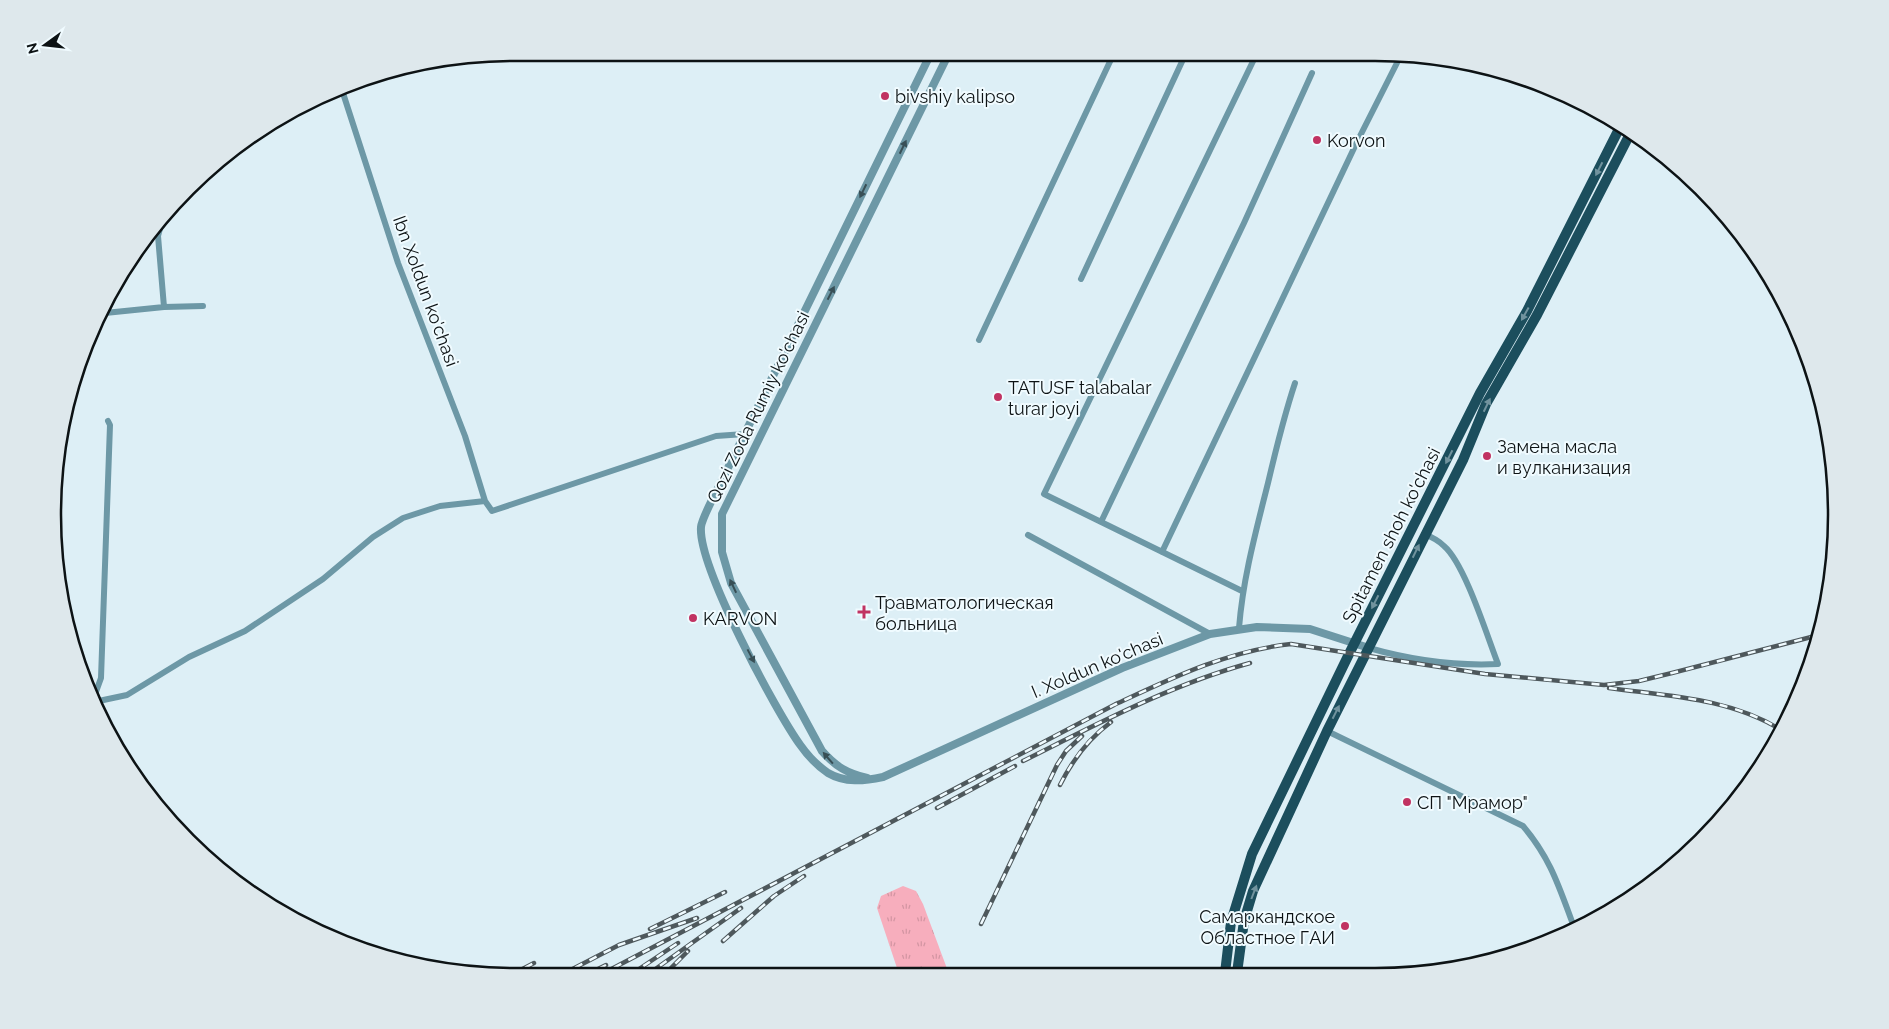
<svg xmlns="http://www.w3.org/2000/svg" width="1889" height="1029" font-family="Raleway,sans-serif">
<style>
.grass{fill:url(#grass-tufts)}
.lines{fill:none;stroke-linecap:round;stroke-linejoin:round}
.minor{stroke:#6d98a6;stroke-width:6}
.tertiary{stroke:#6d98a6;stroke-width:8}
.primary{stroke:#1c4e5d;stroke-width:10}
.rail-casing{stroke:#4e585c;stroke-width:4.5}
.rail{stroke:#f0fbff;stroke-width:2.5;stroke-dasharray:8;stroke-linecap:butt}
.oneway{fill:#384f56}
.oneway2{fill:#71939e}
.poi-dot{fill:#c13362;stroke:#f0fbff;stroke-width:2}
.labels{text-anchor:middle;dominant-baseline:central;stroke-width:4;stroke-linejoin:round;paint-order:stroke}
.poi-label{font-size:18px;fill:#0d1315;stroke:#f0fbff;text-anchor:start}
.street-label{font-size:18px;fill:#0d1315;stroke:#f0fbff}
.rim{fill:none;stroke:#0d1315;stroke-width:2.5}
</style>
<defs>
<pattern id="grass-tufts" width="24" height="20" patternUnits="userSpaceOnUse" patternTransform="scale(1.25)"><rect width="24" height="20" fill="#f7aebd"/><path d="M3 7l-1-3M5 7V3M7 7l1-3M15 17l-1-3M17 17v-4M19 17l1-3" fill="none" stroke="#d395a2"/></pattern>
</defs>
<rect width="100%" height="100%" fill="#ddeff6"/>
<!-- grass -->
<path class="grass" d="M903,886L916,891L923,904L949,974H899L877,908L881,896Z"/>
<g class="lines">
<!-- minor -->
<path class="minor" d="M342,90L398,263L465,436L485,501L492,511L716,436L745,434
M161,225L158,236L164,307
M1081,279L1186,53
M105,313L164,307L203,306
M979,340L1114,53
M1101,522L1244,223L1312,73
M1028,535L1210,634
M1162,552L1356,144L1402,53
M1242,591L1044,494L1257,53
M1239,628C1243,578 1256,531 1268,483C1276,449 1284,416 1295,383
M1369,648C1411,660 1455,666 1498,664C1487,636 1465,564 1444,546C1438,540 1432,537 1424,534
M93,700L101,678L110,425L108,421
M94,702L127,695L189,657L245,631L323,579L373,537L403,518L440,506L485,501
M1327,731L1523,826C1551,859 1559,887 1574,927"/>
<!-- tertiary -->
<path class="tertiary" d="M931,53L726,472C721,484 702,516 701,527C698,566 776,712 801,746C808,756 818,766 828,773C845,783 864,781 883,777L1122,668L1210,634L1257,627L1310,629L1369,648
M867,778C847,773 836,767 822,751L731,583L722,552V514L949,53"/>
<!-- primary -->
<path class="primary" d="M1225,973L1231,922L1252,854L1349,654L1480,393L1527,311L1621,125
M1237,973L1244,921L1253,891L1327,731L1463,460L1486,404L1537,315L1631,132"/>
<!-- rail casing -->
<g class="rail-casing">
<path id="rail" d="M1609,688C1667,696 1730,698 1781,730
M1023,761C1097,724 1170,685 1250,663
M1060,785C1073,759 1088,739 1111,722
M937,808L1015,766
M981,924L1057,765L1066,751L1082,736
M650,929L725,892
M723,941L774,896L804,876
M511,975L534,963
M561,975L619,945L697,918
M586,975L606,965
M600,975L1114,705C1172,678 1227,651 1291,644L1485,674L1604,685L1639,681L1672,673L1819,635
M630,975L678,943
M647,975L741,908
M664,975L688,951"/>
</g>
<!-- rail -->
<use href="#rail" class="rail"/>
</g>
<!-- one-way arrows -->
<defs><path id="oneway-solid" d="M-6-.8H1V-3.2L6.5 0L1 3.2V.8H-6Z" transform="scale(1.25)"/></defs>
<g class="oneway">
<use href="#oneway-solid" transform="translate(903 147) rotate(-64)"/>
<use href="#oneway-solid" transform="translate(863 191) rotate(116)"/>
<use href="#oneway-solid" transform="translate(831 293) rotate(-63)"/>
<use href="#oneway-solid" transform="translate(733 586) rotate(-115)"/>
<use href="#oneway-solid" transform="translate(751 656) rotate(62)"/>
<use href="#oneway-solid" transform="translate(828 758) rotate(-131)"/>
</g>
<g class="oneway2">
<use href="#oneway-solid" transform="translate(1599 169) rotate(117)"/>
<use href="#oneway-solid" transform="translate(1525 314) rotate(119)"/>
<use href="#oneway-solid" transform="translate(1487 405) rotate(-64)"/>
<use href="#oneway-solid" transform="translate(1449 457) rotate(117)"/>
<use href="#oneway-solid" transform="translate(1416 551) rotate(-64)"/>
<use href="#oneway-solid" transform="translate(1375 602) rotate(117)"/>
<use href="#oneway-solid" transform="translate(1336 712) rotate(-63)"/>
<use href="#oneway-solid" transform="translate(1254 892) rotate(-69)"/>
</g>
<!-- markers -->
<g class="poi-dot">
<circle cx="885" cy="96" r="5"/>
<circle cx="1317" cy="140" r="5"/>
<circle cx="998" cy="397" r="5"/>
<circle cx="1487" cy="456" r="5"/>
<path d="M861.5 604.5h5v5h5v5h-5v5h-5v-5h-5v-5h5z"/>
<circle cx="693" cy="618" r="5"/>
<circle cx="1407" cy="802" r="5"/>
<circle cx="1345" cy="926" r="5"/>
</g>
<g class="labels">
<!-- poi labels -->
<g class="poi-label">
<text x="895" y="96">bivshiy kalipso</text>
<text x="1327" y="140">Korvon</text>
<text x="1008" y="387">TATUSF talabalar<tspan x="1008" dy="21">turar joyi</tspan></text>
<text x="1497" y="446">Замена масла<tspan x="1497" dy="21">и вулканизация</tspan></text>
<text x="875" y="602">Травматологическая<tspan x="875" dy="21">больница</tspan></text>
<text x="703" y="618">KARVON</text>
<text x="1417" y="802">СП "Мрамор"</text>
<text x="1335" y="916" text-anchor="end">Самаркандское<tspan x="1335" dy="21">Областное ГАИ</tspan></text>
</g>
<!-- street labels -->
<g class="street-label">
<text transform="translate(426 291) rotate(70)">Ibn Xoldun ko'chasi</text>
<text transform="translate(758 407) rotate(-64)">Qozi Zoda Rumiy ko'chasi</text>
<text transform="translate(1391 535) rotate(-63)">Spitamen shoh ko'chasi</text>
<text transform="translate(1097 665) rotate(-23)">I. Xoldun ko'chasi</text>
</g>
</g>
<!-- crop -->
<path d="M0 0H1889V1029H0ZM514 61H1375A453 453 0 0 1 1828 514V515A453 453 0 0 1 1375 968H514A453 453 0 0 1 61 515V514A453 453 0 0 1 514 61Z" fill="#dee8ec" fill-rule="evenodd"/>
<path class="rim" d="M514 61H1375A453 453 0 0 1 1828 514V515A453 453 0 0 1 1375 968H514A453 453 0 0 1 61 515V514A453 453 0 0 1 514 61Z"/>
<!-- north arrow -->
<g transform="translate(45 45) rotate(255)" stroke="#f0fbff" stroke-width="4" paint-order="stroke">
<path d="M0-4L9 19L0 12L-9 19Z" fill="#0d1315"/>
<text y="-8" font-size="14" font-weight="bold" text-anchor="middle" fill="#0d1315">N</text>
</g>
</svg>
